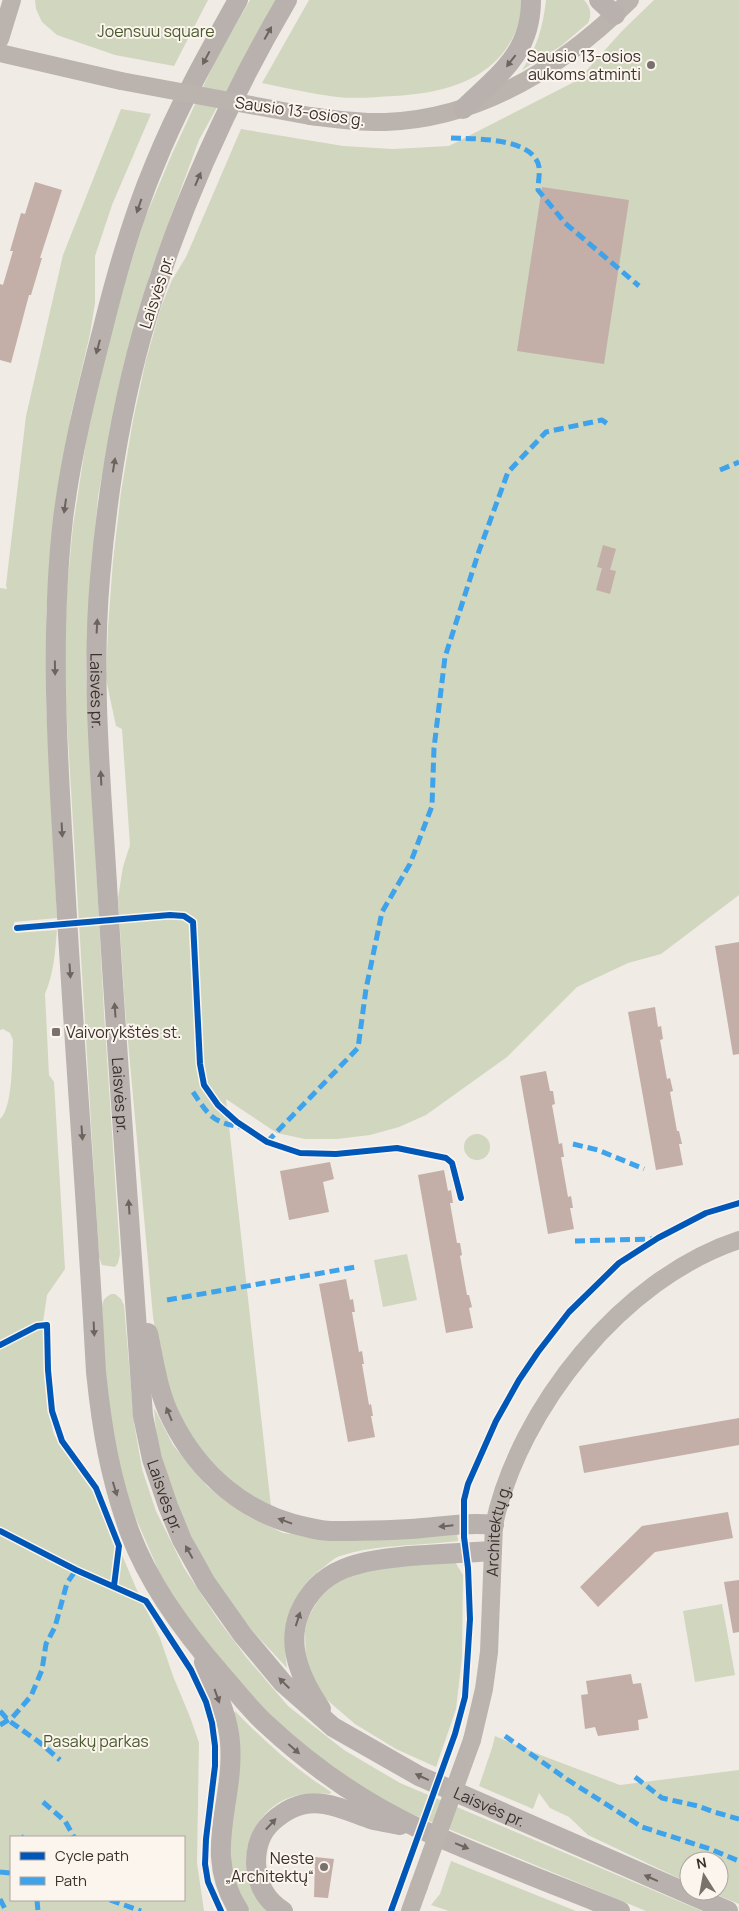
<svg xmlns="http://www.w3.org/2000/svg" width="739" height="1911" font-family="Manrope,sans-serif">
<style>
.green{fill:#d1d6bf;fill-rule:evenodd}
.building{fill:#c3afa7}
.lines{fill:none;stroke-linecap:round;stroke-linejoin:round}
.secondary{stroke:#bab3ae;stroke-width:18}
.primary{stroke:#b8b1ad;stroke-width:20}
.secondary-bridge{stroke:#bab3ae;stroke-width:18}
.quiet{stroke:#3fa3eb;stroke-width:5;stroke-dasharray:10 5;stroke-linecap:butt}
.cycleway-casing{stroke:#fbf5ee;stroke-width:9}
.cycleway{stroke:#0057b8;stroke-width:6}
.oneway{fill:#6d645f}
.poi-dot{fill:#7a716c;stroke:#fbf5ee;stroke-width:2}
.labels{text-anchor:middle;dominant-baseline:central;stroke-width:4;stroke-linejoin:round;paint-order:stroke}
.park-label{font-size:16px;fill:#4a5a2e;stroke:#fbf5ee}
.poi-label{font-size:16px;fill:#3b302b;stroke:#fbf5ee;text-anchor:end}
.street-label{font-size:16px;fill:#3b302b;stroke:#fbf5ee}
</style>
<rect width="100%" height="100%" fill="#f0ebe5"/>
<!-- green -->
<path class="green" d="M35,0H208L174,66L115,55L57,35L42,22L36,9Z
M250,0H276L199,140L175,205L150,274L111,425L98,497L89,602L86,676L104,1013L120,1254L118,1263L115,1267L102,1265L99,1257L64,672L67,590L73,526L87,435L110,330L145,218L172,154L216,59Z
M309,0H524C522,7 522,15 519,22C501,79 447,93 394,96C375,97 356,99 337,97C312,94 287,88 262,83Z
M546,0H584C591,7 592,15 588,23L561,46L522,70C537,48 543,27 546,0Z
M654,0H739V895L661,954L628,963L577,987L507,1057L426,1115L399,1127L370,1135L337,1139H305L277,1133L226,1099L271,1507L255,1500L217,1471L184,1431L160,1362L153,1316L125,1008L118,898L123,867L130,845L122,729L116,726L106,679L108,628L113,561L121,492L133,420L146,360L161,307L172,280L186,257L241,129L343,146L393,149L449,146L578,80L622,31Z
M121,109L151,114L112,205L95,256V303L90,334L71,415L51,549L46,613V703L57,918L14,922L15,933L57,930C55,952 54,973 45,994L49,1075L54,1082L65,1269L47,1295L43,1322L48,1409L54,1435L95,1491L136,1588L160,1638L173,1676L190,1717L199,1743L197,1863L204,1911H0V1119C13,1108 12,1058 13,1040L10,1033L3,1029L0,1030V588L7,589L6,585L26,416L63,255ZM11,1837H184V1900H11Z
M464 1147a13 13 0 1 1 26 0a13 13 0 1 1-26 0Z
M407,1254L417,1300L383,1307L374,1260Z
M111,1294H115L121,1299L124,1305L134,1423L142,1469L156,1511L184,1568L217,1618L246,1657L288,1706L344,1750L400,1783L702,1911H646L388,1804L346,1779L260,1710L189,1620L160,1574L128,1500L107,1410L102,1309C102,1301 104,1298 111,1294Z
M154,1408L173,1445L208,1487L248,1516L283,1533L329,1539L457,1533L458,1541C419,1546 377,1544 340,1556C334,1558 329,1563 324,1567C289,1592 281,1627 287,1668C272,1651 255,1635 241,1617C203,1568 173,1506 159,1446C156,1434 155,1421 154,1408Z
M454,1560L463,1575L462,1657L456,1709L436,1767L396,1749L355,1724L326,1699L313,1682L306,1661L305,1631L307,1620L319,1598L331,1585L349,1573Z
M722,1604L735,1675L695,1682L683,1611Z
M235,1711C265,1742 295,1769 331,1792L330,1794C296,1790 269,1800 253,1832C250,1839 246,1849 247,1857C248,1864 251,1870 252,1876C255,1890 258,1900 266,1911H250C239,1898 235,1882 230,1866L234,1713Z
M495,1736L543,1756L620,1785L739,1770V1904L708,1891H719V1861H689V1883L588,1835L569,1817L550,1808L539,1793L533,1809L479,1786L492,1748Z
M451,1861L576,1911H449L431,1905L440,1894Z"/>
<!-- building -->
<path class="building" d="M35,182L62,190L40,258H42L31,295H29L11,363L0,360V284L3,285L13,251H10L21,213L25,214Z
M542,187L629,200L604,364L517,351Z
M603,545L616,549L610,570L597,567Z
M602,568L616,571L610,594L596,590Z
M739,942V1054L733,1055L715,946Z
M655,1007L658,1027L661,1026L663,1039L660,1040L667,1079L670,1078L673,1091L670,1092L677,1131H679L682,1144H679L683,1165L656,1170L628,1012Z
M546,1071L550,1091H553L555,1104L552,1105L559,1144L562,1143L564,1157H561L568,1197L571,1196L573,1208H570L574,1229L548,1234L520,1076Z
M330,1162L334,1179L323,1182L329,1212L289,1220L280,1171Z
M444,1170L448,1191L451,1190L453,1203H450L457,1243H460L462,1255L460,1256L467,1295H469L472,1307L469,1308L473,1328L446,1333L418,1175Z
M346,1279L350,1300L353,1299L355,1312H352L359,1352L362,1351L364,1364H362L369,1405L371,1404L373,1416H371L375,1437L348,1442L319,1284Z
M739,1418V1445L584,1473L579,1446Z
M728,1512L733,1538L655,1552L598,1607L580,1587L642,1526Z
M739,1580V1632L733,1633L724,1582Z
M631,1674L633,1684L641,1683L648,1718L638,1720L639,1730L598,1736L595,1727L585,1729L581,1695L588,1694L586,1681Z
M315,1857L334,1859L328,1898L314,1897Z"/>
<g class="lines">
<!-- secondary -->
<g class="secondary">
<path d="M0,39L12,0"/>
<path d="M0,53L121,81"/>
<path d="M310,116C335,119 360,123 385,122C482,119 563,66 630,0"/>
<path id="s1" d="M472,1740L484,1689L489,1652L494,1525C519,1408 623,1278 739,1240"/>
<path d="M410,1911L419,1886"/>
</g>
<!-- primary -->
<g class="primary">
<path d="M238,0C208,54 178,107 155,164C132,218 116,275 102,332C86,394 71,455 63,519C50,634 57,749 64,864C73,1034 87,1203 96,1372C102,1430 110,1478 130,1533C150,1586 185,1633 222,1675C236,1691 250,1709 265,1723C310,1765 362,1802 418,1828C484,1858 553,1884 620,1911"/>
<path id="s2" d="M287,0C226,104 175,218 142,334C120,413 107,496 100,578C91,680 101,783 107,884C117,1062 131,1239 143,1416L152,1459L168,1506L182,1540L206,1583L242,1634L283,1683L333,1727L419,1776L728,1911"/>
<path d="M599,0L615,15"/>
<path d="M463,109C498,75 531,54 531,0"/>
<path d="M148,1333C154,1362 158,1393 172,1420C199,1474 246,1515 306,1527C314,1529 323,1531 332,1531C362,1531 393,1531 423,1528C447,1526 470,1522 494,1525"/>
<path d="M204,1662C214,1687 228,1715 230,1742C235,1804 201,1852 239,1911"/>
<path d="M321,1709C302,1681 286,1648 299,1614C319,1565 363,1561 409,1556C437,1554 464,1553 492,1551"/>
<path d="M283,1911C265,1900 257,1884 256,1863C256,1848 260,1833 272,1822C308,1789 335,1807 374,1820C383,1822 392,1823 400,1825"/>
</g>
<!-- secondary-bridge -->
<path class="secondary-bridge" d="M121,81L310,116
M419,1886L472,1740"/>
<!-- quiet -->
<path class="quiet" d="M451,138C473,139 534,137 539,167C540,174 538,183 538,190L565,223L639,286
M720,470L739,462
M193,1092C209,1116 212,1122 241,1127
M267,1142L358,1048L366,989L382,912L410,864L432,806L434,748L445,657L479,551L508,472L546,432L602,420L609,425
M573,1144L598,1150L644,1169
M575,1241L653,1239
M167,1300L356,1267
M0,1711L8,1720L39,1742L60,1760
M0,1725L12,1718L31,1696L42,1670L46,1644L55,1627L67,1583L76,1570
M505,1736L568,1780L642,1827L710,1849L739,1861
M635,1777L662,1798L698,1806L714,1812L739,1819
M43,1802L65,1821L74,1837
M21,1836L22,1837
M0,1872L11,1873
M0,1899L6,1911
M37,1900L38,1911
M110,1900L141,1911"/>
<!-- cycleway casing -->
<g class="cycleway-casing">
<path id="cycleway" d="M17,928L170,915L184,916L193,922L200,1064L204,1085L218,1105L237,1122L267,1142L300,1153L336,1154L397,1148L446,1158L452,1163L461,1198
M0,1345L37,1326L47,1325L48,1370L52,1411L62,1441L96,1488L119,1546L114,1586
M0,1531L76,1570L146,1601L191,1670L206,1702L212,1723L215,1746V1766L206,1839L205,1864L208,1882L221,1911
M391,1911L455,1734L465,1697L470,1619L468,1568L464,1537V1500L468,1484L496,1421L519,1380L538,1352L569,1312L619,1263L658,1238L706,1213L739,1203"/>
</g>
<!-- cycleway -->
<use href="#cycleway" class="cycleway"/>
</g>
<!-- one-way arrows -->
<defs><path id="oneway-solid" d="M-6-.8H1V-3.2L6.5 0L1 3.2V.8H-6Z" transform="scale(1.25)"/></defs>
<g class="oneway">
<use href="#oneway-solid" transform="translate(268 33) rotate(-61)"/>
<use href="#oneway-solid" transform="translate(206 58) rotate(118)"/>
<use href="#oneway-solid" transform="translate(511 61) rotate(128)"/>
<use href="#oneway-solid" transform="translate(198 179) rotate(-67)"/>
<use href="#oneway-solid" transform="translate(139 206) rotate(109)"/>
<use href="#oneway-solid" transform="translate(98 347) rotate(105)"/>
<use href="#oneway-solid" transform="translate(114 465) rotate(-81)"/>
<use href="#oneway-solid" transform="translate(65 506) rotate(98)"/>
<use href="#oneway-solid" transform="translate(97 626) rotate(-87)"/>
<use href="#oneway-solid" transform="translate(55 668) rotate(89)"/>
<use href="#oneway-solid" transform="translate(101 778) rotate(-93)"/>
<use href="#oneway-solid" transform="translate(62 830) rotate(87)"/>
<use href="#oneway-solid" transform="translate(70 971) rotate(86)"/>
<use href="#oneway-solid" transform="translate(115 1010) rotate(-94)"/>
<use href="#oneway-solid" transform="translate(82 1133) rotate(86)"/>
<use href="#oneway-solid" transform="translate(129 1207) rotate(-94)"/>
<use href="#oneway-solid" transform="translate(94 1329) rotate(87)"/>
<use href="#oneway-solid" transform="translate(169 1414) rotate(-112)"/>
<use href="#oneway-solid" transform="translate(115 1489) rotate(73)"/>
<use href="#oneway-solid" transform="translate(285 1521) rotate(-160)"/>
<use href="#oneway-solid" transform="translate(446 1526) rotate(174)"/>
<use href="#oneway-solid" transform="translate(189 1552) rotate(-119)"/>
<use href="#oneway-solid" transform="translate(298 1619) rotate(-72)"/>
<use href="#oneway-solid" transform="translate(284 1683) rotate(-135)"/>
<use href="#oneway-solid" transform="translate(217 1696) rotate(70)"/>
<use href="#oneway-solid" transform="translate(294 1749) rotate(41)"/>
<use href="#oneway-solid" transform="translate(422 1777) rotate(-155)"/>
<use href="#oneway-solid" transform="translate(271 1824) rotate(-47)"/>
<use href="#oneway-solid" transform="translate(462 1846) rotate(22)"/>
<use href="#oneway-solid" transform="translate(651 1878) rotate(-156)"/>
</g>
<!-- markers -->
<g class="poi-dot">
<circle cx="651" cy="65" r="5"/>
<rect x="51" y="1027" width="10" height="10" rx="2.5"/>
<circle cx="324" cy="1867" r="5"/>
</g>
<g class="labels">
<!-- park labels -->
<g class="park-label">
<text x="156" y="31">Joensuu square</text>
<text x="96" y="1741">Pasakų parkas</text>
</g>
<!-- poi labels -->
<g class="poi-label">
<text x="641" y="56">Sausio 13-osios<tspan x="641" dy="18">aukoms atminti</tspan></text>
<text x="66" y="1032" text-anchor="start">Vaivorykštės st.</text>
<text x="314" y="1858">Neste<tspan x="314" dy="18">„Architektų“</tspan></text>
</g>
<!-- street labels -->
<g class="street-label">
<text transform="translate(300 111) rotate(8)">Sausio 13-osios g.</text>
<text transform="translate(156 292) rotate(-72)">Laisvės pr.</text>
<text stroke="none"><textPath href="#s2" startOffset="726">Laisvės pr.</textPath></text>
<text stroke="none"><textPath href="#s2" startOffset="1131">Laisvės pr.</textPath></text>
<text stroke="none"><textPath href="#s2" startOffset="1536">Laisvės pr.</textPath></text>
<text stroke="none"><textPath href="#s1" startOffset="212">Architektų g.</textPath></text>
<text stroke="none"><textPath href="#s2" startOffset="2001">Laisvės pr.</textPath></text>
</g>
</g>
<!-- legend -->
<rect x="10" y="1836" width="175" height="65" fill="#fbf5ee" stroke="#aea6a0"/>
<rect x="20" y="1852" width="25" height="8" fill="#0057b8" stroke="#aea6a0"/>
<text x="55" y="1861" font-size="15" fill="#3b302b">Cycle path</text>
<rect x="20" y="1877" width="25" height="8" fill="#3fa3eb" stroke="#aea6a0"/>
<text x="55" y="1886" font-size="15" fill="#3b302b">Path</text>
<!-- north arrow -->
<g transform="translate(704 1876) rotate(349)"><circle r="24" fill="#fbf5ee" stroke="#aea6a0"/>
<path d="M0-4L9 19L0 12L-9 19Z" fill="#7a716c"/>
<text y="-8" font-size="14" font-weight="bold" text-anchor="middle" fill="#3b302b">N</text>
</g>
</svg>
